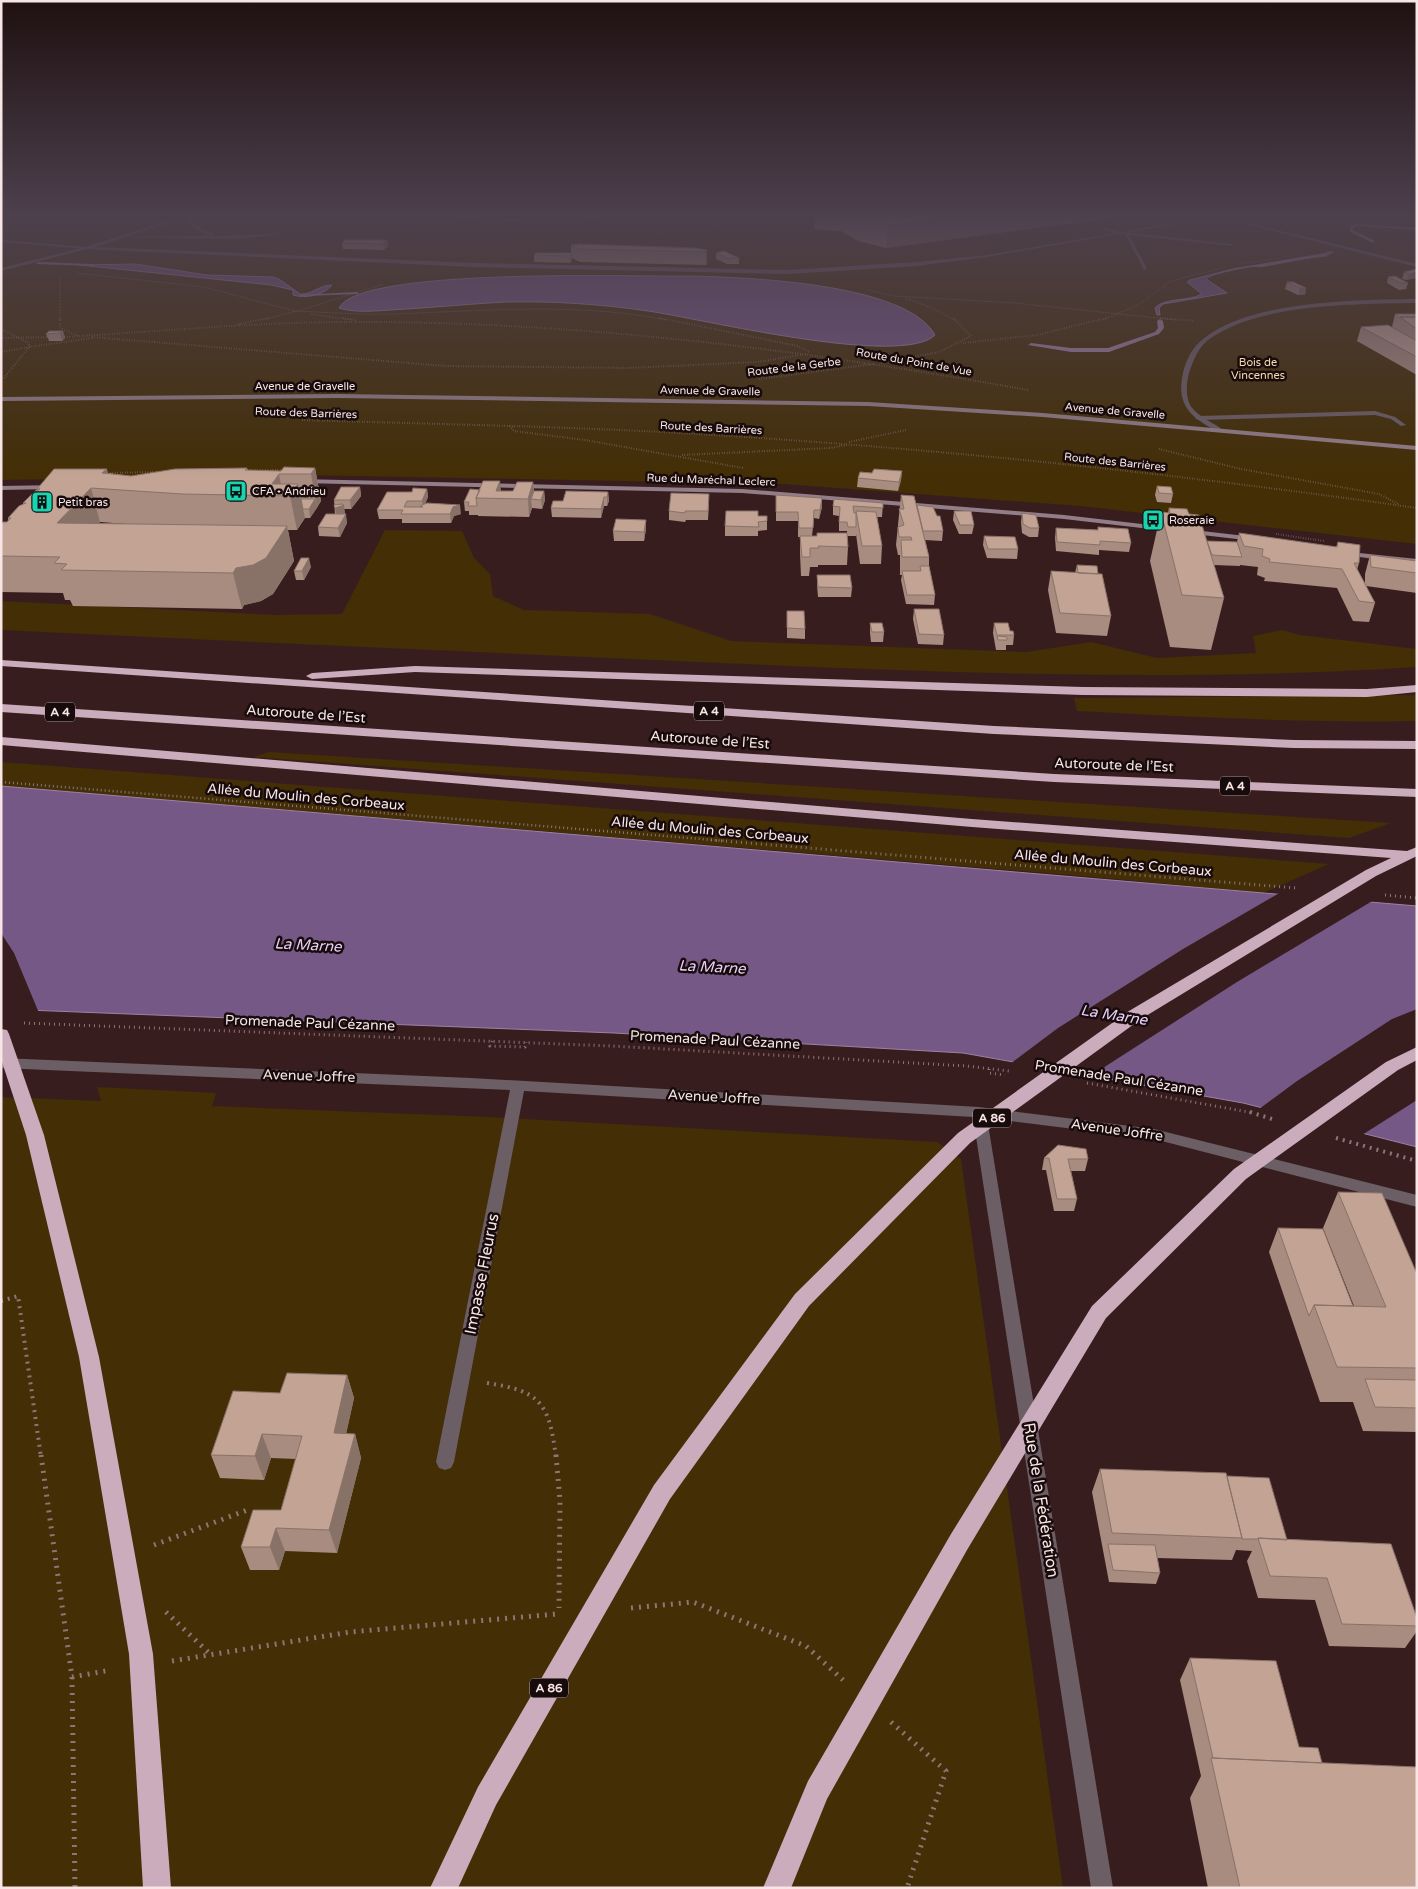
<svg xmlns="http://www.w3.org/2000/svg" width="1418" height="1889" font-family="'Varela Round',sans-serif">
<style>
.green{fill:#432e05}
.water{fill:#765887;stroke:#9d82a3}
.pier{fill:#381d1f}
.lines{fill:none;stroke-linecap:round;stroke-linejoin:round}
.stream{fill:#9d82a3;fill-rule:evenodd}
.path-far5{stroke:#8d7577;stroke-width:1;stroke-dasharray:0.5 1;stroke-linecap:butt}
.path-far4{stroke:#8d7577;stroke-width:2;stroke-dasharray:0.5 2;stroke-linecap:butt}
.path-far3{stroke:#8d7577;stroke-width:2.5;stroke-dasharray:1 3;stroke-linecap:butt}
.path-far2{stroke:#8d7577;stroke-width:3;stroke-dasharray:1 4;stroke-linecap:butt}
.path-far1{stroke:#8d7577;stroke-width:4;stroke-dasharray:2 5;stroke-linecap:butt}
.path{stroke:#8d7577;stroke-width:5;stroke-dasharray:2 6;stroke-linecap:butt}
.lane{fill:#6b5e65;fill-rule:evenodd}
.street{fill:#6b5e65;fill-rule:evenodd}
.secondary{fill:#927e88;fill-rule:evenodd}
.highway{fill:#cbacbd;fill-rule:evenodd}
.wall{fill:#a78c7f;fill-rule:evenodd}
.shaded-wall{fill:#887268}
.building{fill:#c2a394;stroke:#887268}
.labels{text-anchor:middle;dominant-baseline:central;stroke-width:5;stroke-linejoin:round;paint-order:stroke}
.far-street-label{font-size:11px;fill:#f8e5e5;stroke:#170b0c}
.far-park-label{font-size:11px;fill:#f8dcb0;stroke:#170b0c}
.far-poi-label{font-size:11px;fill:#f8e5e5;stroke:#170b0c;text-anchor:start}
.shield{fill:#170b0c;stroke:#b4a4a4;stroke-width:1}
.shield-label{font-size:12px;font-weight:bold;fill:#f8e5e5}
.street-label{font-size:14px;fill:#f8e5e5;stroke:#170b0c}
.water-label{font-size:15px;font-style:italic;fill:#e9cef9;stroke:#170b0c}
.near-street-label{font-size:16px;fill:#f8e5e5;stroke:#170b0c}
</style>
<rect width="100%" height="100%" fill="#381d1f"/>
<!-- green -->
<path class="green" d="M1,212H1417V544L1080,506L783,484L301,475L1,480Z
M385,530L462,531L474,558L490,574L493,596L524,610L650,614L731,641L1026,652L1091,642L1157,658L1256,653L1253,636L1282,630L1300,635L1417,649V667C1170,683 923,672 677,661C452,651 226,641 1,630V601L276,615L342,614Z
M1417,695V721C1303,723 1190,717 1077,711L1074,698Z
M269,752L1391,823L1349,838L254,757Z
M1,762L1329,864L1263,893L1094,877L1,786Z
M97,1087L216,1093L212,1106L489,1117L937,1142L961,1159L1063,1888H1V1097L101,1101Z"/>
<!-- water -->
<path class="water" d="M1327,252H1333L1326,256C1308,258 1212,270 1206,279L1227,293L1163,304L1159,308L1160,315H1157L1155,308C1165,297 1188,302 1202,294L1187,282L1190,280L1237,268L1277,263L1322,255Z
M135,264L207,275L273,277L279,279L300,294C312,295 319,285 332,285C324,295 306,299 293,295V290L271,285L79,265Z
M686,276C741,277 906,282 935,335C901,368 698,318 648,311C601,304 552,301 505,302C467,304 429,308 391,310C375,311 354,313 339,308C359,267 633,277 686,276Z
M1,786L1417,906V1147L1243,1103L963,1053L614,1033L1,1009Z"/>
<!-- pier -->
<path class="pier" d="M1281,892L1374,900L1237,982L1106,1066L1091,1079L1010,1064L1058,1028L1183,949Z
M1,933L14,953L39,1013L1,1012Z
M1417,1009V1100L1362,1135L1259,1109L1297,1081L1392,1019Z"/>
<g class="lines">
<!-- stream -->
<path class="stream" d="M1356,224L1417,228V230L1356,226L1353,228V230L1375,241L1373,243L1350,232V226Z
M1325,253L1327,255L1263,267H1242Z
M38,262L93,264L95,265L93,266L36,264Z
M357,292L359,294L301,296L299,295Z
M1160,319L1163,321L1164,328L1159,334L1109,352H1071L1028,345L1031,343L1071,348H1108L1155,332L1158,328L1157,321Z"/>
<!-- path-far5 -->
<path class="path-far5" d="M331,212L377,227L418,232
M17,221L37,212
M1344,227L1348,224L1347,218L1365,212
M654,233L819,214
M1242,264L1290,256
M77,273L204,287L294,311
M60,276V320
M868,290L894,296L1015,303L1176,320
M905,298L932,308L955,320
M293,311C326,312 359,315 392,314C485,311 575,302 667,320
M310,314L352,320
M262,320L301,310L384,284
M1103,320L1138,305L1171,281L1226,267"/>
<!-- path-far4 -->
<path class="path-far4" d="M60,318V328L78,336
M343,318L356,320
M660,318L798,346L809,352
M1160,318L1195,321
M238,324L268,318
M1,329L29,343V347L1,352
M62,337C153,332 244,323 335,322C568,320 799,349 1028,390
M92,337L446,366L628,368L757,362L806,354
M1,338L51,337
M963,343L1037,335L1106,318
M881,363L939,352L971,336L953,318
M4,378L29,347L92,338
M759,379L874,364
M302,420C428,424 553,426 679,433C926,447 1172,473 1417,508
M510,426L514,431L585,440L743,468
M849,442L906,430
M1159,449L1241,469L1379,494L1398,504
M682,455L830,448L847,445
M245,470H284
M105,473L156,472
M1276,534L1324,541"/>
<!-- path-far3 -->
<path class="path-far3" d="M1,782L726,841"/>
<!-- path-far2 -->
<path class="path-far2" d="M711,840L1296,888
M1385,895L1417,898
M24,1023L612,1046L967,1066L1009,1071
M492,1041L490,1046L525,1047L526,1042
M989,1069V1073L1005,1075
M1087,1083L1254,1113"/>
<!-- path-far1 -->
<path class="path-far1" d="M1250,1112L1272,1119
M1336,1138L1417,1161
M1,1301L18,1296L41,1457
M487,1383C540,1391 549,1402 556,1457"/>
<!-- path -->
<path class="path" d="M41,1455L72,1677L111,1670
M556,1455L560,1501L559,1608
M154,1545L250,1509
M631,1608L693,1602L806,1646L843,1680
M166,1612L210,1654
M172,1661L350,1632L557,1614
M72,1677L75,1888
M891,1722L946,1771L907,1888"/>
<!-- lane -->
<path class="lane" d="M421,212L508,219L565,218L653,212L594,219L508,222L451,218Z
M184,215H188L199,227L215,234L213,236L282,234L238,239L117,237L213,236C201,233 188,226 184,215Z
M1105,228L1123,233V234L1121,235L1103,230Z
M1124,232L1232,244L1234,245L1232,246L1129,235L1147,268L1144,270Z
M1,240L87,247L89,248L87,249L1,242Z
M1375,411L1395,417L1406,425L1401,426L1391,419L1375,415L1198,420L1195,418L1198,416Z"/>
<!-- street -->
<path class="street" d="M194,212L196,214L95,247L474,263L788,270L916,262L987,255L1237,212L1221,216L1417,264V267L1217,217L987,257L916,266L788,274L474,267L87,249L1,271V268L85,247Z
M1417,299V303C1355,304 1259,303 1208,340C1198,348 1193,361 1189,373C1186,384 1185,400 1193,409C1202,419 1215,423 1224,431L1219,432C1195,420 1177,408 1182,378C1184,364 1191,348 1203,339C1251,300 1357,300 1417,299Z
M1,1058L471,1078L979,1107L1154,1129L1417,1195V1207L1154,1139L987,1118L1113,1888H1091L973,1117L524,1091L454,1462L451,1468L445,1470L439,1468L436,1462L510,1090L1,1068Z"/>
<!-- secondary -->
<path class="secondary" d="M338,394L868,402L1043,413L1417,446V450L1043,417L868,406L338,398L1,401V397Z
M298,479L742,489L1064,515L1254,537L1258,539L1254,541L1064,519L742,493L301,483H298Z
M57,485V489H54L1,490V486Z
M1340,551L1417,559V564L1343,555L1339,553Z"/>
<!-- highway -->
<path class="highway" d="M1,660L994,726L1294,740L1417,741V749L1294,748L994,734L1,666Z
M415,666L1083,687L1367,689L1417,685V692L1367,697L1083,695L415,672L312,679L306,676L312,673Z
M1,704L1054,774L1417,789V797L1054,782L1,712Z
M1,737L972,819L1407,851L1417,847V856L1376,876L1141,1019L970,1143L809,1306L670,1499L496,1805L458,1888H430L478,1787L654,1485L795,1294L958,1133L1129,1011L1366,870L1391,858L972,827L1,745Z
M1,1029L7,1030L9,1034L44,1135L99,1357L153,1654L171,1888H143L129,1654L79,1357L26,1135L1,1059Z
M1417,1047V1060L1398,1070L1246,1179L1106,1318L967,1550L827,1799L791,1888H763L808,1781L951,1534L1092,1306L1234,1169L1386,1062Z"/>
</g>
<!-- wall -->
<path class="wall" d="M815,212H1155H1146L1072,224H1064L886,248L858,241L841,231L814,229Z
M387,240L388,246L384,250L343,249L342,243Z
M571,245L707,250V263L706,265L580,262L572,258V260L570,263L534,262V255L571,253Z
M716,253L739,258V264H727L716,259Z
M1417,269L1407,280L1402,279L1404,272Z
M1388,277L1408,283L1406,289L1399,290L1387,283Z
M1287,282L1306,288L1305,295H1298L1285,289Z
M1395,314H1417V375L1357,341L1361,327H1392Z
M63,331L65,338L62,341H49L46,334Z
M247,468L248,470L281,471L315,468L321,501L310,518H305L297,530H288L294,561L273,594L261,601L244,605L242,609L73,606L70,600H65L63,593L1,592V556L7,522L8,520V518L23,504V503L37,489L108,473L131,476ZM100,522L127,524L99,523Z
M902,471L901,480L898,491L857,487L858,478Z
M533,482L534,491H544L545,500L542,509L532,508L529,517L478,516V515H469V511H465L464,502L501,491H513Z
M1157,486L1173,494L1171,503L1157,502L1155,495Z
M360,487L361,496L351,509H344L347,523L340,537L319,536L318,527L335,514L334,500Z
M427,489L428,497L425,504L461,514L454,516L451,523H402V519H379L377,510L412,492Z
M608,492L609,501L607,506H604L601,518L552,517L551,508L563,501Z
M776,495L822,498V507L819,519L814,518L812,536H817V533L848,547L847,565H818V567H810L809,576H801L800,554V537H798V521H776Z
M901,495L917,505L937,516L943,531L942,541L925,540L929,557V566L935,595L934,605L906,604L901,580L902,575H900V555H898L896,545Z
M709,503L708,520H686L685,522L669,520V511Z
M883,503L882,517H877L882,546L881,564H860L856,534V536H847V531H839V516L833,515V506Z
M1169,508L1189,514L1207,541L1237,542L1239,533L1336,547L1338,542L1359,563L1357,570L1365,583V574L1370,555L1417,561V593L1366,586L1375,603L1369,622L1353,621L1337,588L1264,581L1265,578L1257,575L1258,567L1240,565V566L1214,565L1224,598L1211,650L1170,647L1150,561L1161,512L1168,513Z
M954,511L974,525L972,534H959L953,520Z
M1022,513L1039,528L1038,537H1029L1022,533L1021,522Z
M758,516L767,521V530L758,531V536H725V526Z
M646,520V529L644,541H614L613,531Z
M1098,527L1131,543L1129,552L1099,550V555L1056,551L1055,538L1056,528L1098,530Z
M984,536L1018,549L1017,559L987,558L983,545Z
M1077,565L1098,574L1111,616L1107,636L1056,633L1048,590L1051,571L1075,573Z
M311,567L304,580H296L294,571Z
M817,575L852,588L851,597H818L817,585Z
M914,609L944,635L943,645L918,644L913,619Z
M787,611L805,629V639L787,638Z
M870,623L884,632L883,642H871L870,633Z
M994,623L1010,631L1014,635L1013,645H1006V650H996L993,633Z
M1044,1158L1088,1159L1085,1171H1071L1077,1199L1074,1211H1054L1046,1170H1042Z
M1338,1192L1417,1274V1432L1363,1431L1353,1402H1320L1269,1252L1278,1228L1353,1306H1354L1323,1228Z
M347,1375L354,1398L346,1434H355L361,1458L337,1553L285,1551L279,1570H250L241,1547L281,1510L296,1459L271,1458L264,1480L220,1478L211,1455L280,1393Z
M1100,1469L1227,1476L1287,1540L1417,1618V1631L1405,1648L1329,1646L1315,1600L1258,1598L1247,1561L1252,1551L1236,1550L1232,1560L1157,1558L1160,1573L1156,1584L1109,1582L1092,1492Z
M1190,1658L1299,1747L1322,1763L1417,1888H1208L1190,1798L1201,1776L1180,1680Z"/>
<!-- shaded-wall -->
<path class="shaded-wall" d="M988,212H1066L1064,224L886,248L888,225Z
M1073,212H1155H1146L1072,224Z
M387,240L388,246L384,250L383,244Z
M707,250V263L706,265V252Z
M572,253V260L570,263V256Z
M1417,272V278L1407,280L1409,274Z
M1300,288H1306L1305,295H1298Z
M63,331L65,338L62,341L60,333Z
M315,468L321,501L317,508L311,474Z
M107,469L113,489L102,473Z
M902,471L901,480L898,491L899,482Z
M279,474L283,496L272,484Z
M500,481L502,499L496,491Z
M533,482L535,500L531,499L532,508L529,517L528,499Z
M298,484L305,518L297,530L290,496Z
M360,487L361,496L351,509L350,500Z
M91,488L100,522L68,558L57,523Z
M427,489L428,497L423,509L422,501Z
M544,491L545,500L542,509L541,500Z
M608,492L609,501L607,506V497Z
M604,497V506L601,518V509Z
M822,498V507L819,519L820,510Z
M315,499L317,508L310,518L309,509Z
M344,505L345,514L337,517L335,508Z
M460,505L461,514L454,516L451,523L450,514L453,507Z
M346,514L347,523L340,537L338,528Z
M646,520V529L644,541V532Z
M287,526L294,561L273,594L261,601L244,605L242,609L233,573L236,568Z
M309,558L311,567L304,580L302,571Z
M347,1375L354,1398L341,1457L334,1433Z
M262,1434L271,1458L264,1480L255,1456Z
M355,1434L361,1458L337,1553L329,1530Z
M276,1528L285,1551L279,1570L270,1547Z"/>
<!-- building -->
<path class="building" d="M848,212H988L888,225L859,217Z
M345,240H387L383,244L342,243Z
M579,244L696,248L707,250L706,252L579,249L571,245Z
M724,251L739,258H727L716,253Z
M536,253H572L570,256L534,255Z
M1417,269V272L1409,274L1404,272Z
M1395,276L1408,283H1401L1388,277Z
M1287,282H1293L1306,288H1300Z
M1395,314H1417V318L1415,317H1400V318Z
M1400,317H1415L1417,318V329Z
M1388,325L1417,341V357L1361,327Z
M49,331H63L60,333L46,334Z
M284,467L315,468L311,474H279L272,484H298L290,496L182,494L91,488L57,523L287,526L266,558L253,565L236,568L233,573L61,570L67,564L54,563L60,557L1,556V524L3,522H7L11,518H8L19,506L26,503H23L34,492L40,489H37L54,469H107L102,473L131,476L175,469L247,468L245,470L281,471Z
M874,469L902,471L899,482L858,478L860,472L872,473Z
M483,481H500L496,491H513L517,482H533L528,499L476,498Z
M1157,486L1171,487L1173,494L1159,493Z
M341,487H360L350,500H334Z
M413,488L427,489L422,501H407L404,507H423L420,506L427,503L460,505L453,507L450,514H401L403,510H377L387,492H412Z
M470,489L480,490L476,498L477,506H468L469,502H464Z
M534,491H544L541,500L531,499Z
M566,491L608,492L607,497H604L601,509L551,508L553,501H563Z
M671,493L709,494L708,511H685V513L669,511Z
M776,495L822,498L820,510H814L813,528H799L798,512H776Z
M901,495L914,496L929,557H902L901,540H912L911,537H899L898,527L904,525L899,509H904Z
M301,499H315L309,509H303Z
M834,499L883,503V508L853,506L854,513H856V527H848L847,522H839L840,507L833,506Z
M342,504L344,505L335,508L334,505Z
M917,505L933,507L937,516H940L943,531H923Z
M1169,508L1187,509L1189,514L1199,515L1224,598L1182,595L1161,512L1170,513Z
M726,511H758V516H767V521L758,522L759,527L725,526Z
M856,511L876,512L882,546H862Z
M954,511H971L974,525H960Z
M1022,513L1036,515L1039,528H1030L1023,524Z
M326,514H346L338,528L318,527Z
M616,519L646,520L644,532L613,531Z
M1098,527L1128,529L1131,543L1100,541V545L1057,542L1056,528L1098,530Z
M817,533H847L848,547L818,546L819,548H810V557H802L800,536H817Z
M1239,533L1337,547L1338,542L1360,545L1359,563H1354L1355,565L1375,603L1359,601L1342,569L1269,562L1270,559L1262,556L1263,549L1244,546Z
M984,536L1015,537L1018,549H988Z
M1207,541L1237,542L1242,557L1212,555Z
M1370,555L1417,561V573L1371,567Z
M301,558H309L302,571H294Z
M1077,565L1097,566L1098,574L1078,573Z
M920,566H929L935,595H907L902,571H921Z
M1051,571L1102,574L1111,616L1060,613Z
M817,575H850L852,588L818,587Z
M914,609H939L944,635L919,634Z
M787,611H804L805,629L787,628Z
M870,623H882L884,632H872Z
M994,623H1008L1010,631H1013L1014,635H997Z
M997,636L1007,637V640H998Z
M1058,1145L1086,1149L1088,1159H1068L1077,1199H1057L1049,1158H1044Z
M1338,1192L1382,1193L1417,1274V1368L1337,1367L1314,1305L1386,1307Z
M1278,1228L1323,1229L1353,1306L1314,1305L1309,1316Z
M287,1373L347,1375L334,1433L355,1434L329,1530L276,1528L270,1547H241L253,1510H281L302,1436L262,1434L255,1456L211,1455L233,1391L280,1393Z
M1365,1379L1417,1380V1408L1375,1407Z
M1100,1469L1226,1473L1242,1538L1112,1533Z
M1227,1476L1269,1478L1287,1540L1258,1538L1259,1539H1242V1538Z
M1258,1538L1391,1544L1417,1618V1626L1342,1624L1327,1578L1270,1576Z
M1108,1544L1155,1545L1160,1573L1113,1570Z
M1190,1658L1276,1661L1299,1747L1318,1748L1322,1763L1213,1758Z
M1211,1758L1417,1767V1888H1240Z"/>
<!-- sky -->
<linearGradient id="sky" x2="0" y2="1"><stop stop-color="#1f1011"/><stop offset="0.45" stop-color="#4d404d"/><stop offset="1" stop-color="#4d404d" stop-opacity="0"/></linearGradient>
<rect width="1418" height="476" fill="url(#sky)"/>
<!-- icons -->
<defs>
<g id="bus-square" transform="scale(1.125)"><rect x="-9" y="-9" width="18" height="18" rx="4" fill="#18d5b2" stroke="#170b0c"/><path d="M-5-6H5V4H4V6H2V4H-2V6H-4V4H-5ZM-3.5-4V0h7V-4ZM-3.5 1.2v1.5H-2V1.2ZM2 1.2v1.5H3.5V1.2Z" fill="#111"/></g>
<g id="building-square" transform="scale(1.125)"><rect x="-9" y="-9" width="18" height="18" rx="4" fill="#18d5b2" stroke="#170b0c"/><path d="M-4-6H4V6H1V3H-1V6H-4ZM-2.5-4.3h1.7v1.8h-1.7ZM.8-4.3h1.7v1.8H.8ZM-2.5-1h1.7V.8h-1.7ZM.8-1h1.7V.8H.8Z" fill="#111"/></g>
</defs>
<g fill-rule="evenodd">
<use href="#bus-square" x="236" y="491"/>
<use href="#building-square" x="42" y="502"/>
<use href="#bus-square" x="1153" y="520"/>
</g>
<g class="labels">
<!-- far-street labels -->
<g class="far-street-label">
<text transform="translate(914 362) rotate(10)">Route du Point de Vue</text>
<text transform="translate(794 367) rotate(-7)">Route de la Gerbe</text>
<text x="305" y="386">Avenue de Gravelle</text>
<text transform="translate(710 391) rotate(1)">Avenue de Gravelle</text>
<text transform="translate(1115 411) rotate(5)">Avenue de Gravelle</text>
<text transform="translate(306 413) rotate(2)">Route des Barrières</text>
<text transform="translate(711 428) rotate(3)">Route des Barrières</text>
<text transform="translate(1115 462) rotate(6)">Route des Barrières</text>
<text transform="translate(711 480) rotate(2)">Rue du Maréchal Leclerc</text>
</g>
<!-- far-park labels -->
<g class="far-park-label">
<text x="1258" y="362">Bois de<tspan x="1258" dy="13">Vincennes</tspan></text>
</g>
<!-- far-poi labels -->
<g class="far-poi-label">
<text x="252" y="491">CFA - Andrieu</text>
<text x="58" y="502">Petit bras</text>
<text x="1169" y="520">Roseraie</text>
</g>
<!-- shield labels -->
<g class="shield">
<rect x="694" y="701.5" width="30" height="19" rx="4"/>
<rect x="45" y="702.5" width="30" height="19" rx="4"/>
<rect x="1220" y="776.5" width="30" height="19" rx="4"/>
<rect x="973" y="1108.5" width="38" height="19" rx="4"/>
<rect x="530" y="1678.5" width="38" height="19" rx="4"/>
</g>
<g class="shield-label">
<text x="709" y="711">A 4</text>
<text x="60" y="712">A 4</text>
<text x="1235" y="786">A 4</text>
<text x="992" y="1118">A 86</text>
<text x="549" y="1688">A 86</text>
</g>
<!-- street labels -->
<g class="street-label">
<text transform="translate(306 714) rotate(4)">Autoroute de l’Est</text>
<text transform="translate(710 740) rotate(4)">Autoroute de l’Est</text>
<text transform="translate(1114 765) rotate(2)">Autoroute de l’Est</text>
<text transform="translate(306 797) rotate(5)">Allée du Moulin des Corbeaux</text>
<text transform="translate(710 830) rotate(5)">Allée du Moulin des Corbeaux</text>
<text transform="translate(1113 863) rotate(5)">Allée du Moulin des Corbeaux</text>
<text transform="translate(310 1023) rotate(2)">Promenade Paul Cézanne</text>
<text transform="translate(715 1040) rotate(3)">Promenade Paul Cézanne</text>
<text transform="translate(309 1076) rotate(2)">Avenue Joffre</text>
<text transform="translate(1119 1078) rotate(9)">Promenade Paul Cézanne</text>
<text transform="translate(714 1097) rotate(3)">Avenue Joffre</text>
<text transform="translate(1117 1130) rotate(8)">Avenue Joffre</text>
</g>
<!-- water labels -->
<g class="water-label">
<text transform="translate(308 945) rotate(3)">La Marne</text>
<text transform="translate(712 967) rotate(3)">La Marne</text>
<text transform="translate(1114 1015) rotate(9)">La Marne</text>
</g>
<!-- near-street labels -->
<g class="near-street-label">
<text transform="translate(482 1274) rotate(-79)">Impasse Fleurus</text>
<text transform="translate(1041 1500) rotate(81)">Rue de la Fédération</text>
</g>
</g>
<!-- border -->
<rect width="1418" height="1889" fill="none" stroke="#f8e5e5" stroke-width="5"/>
</svg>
